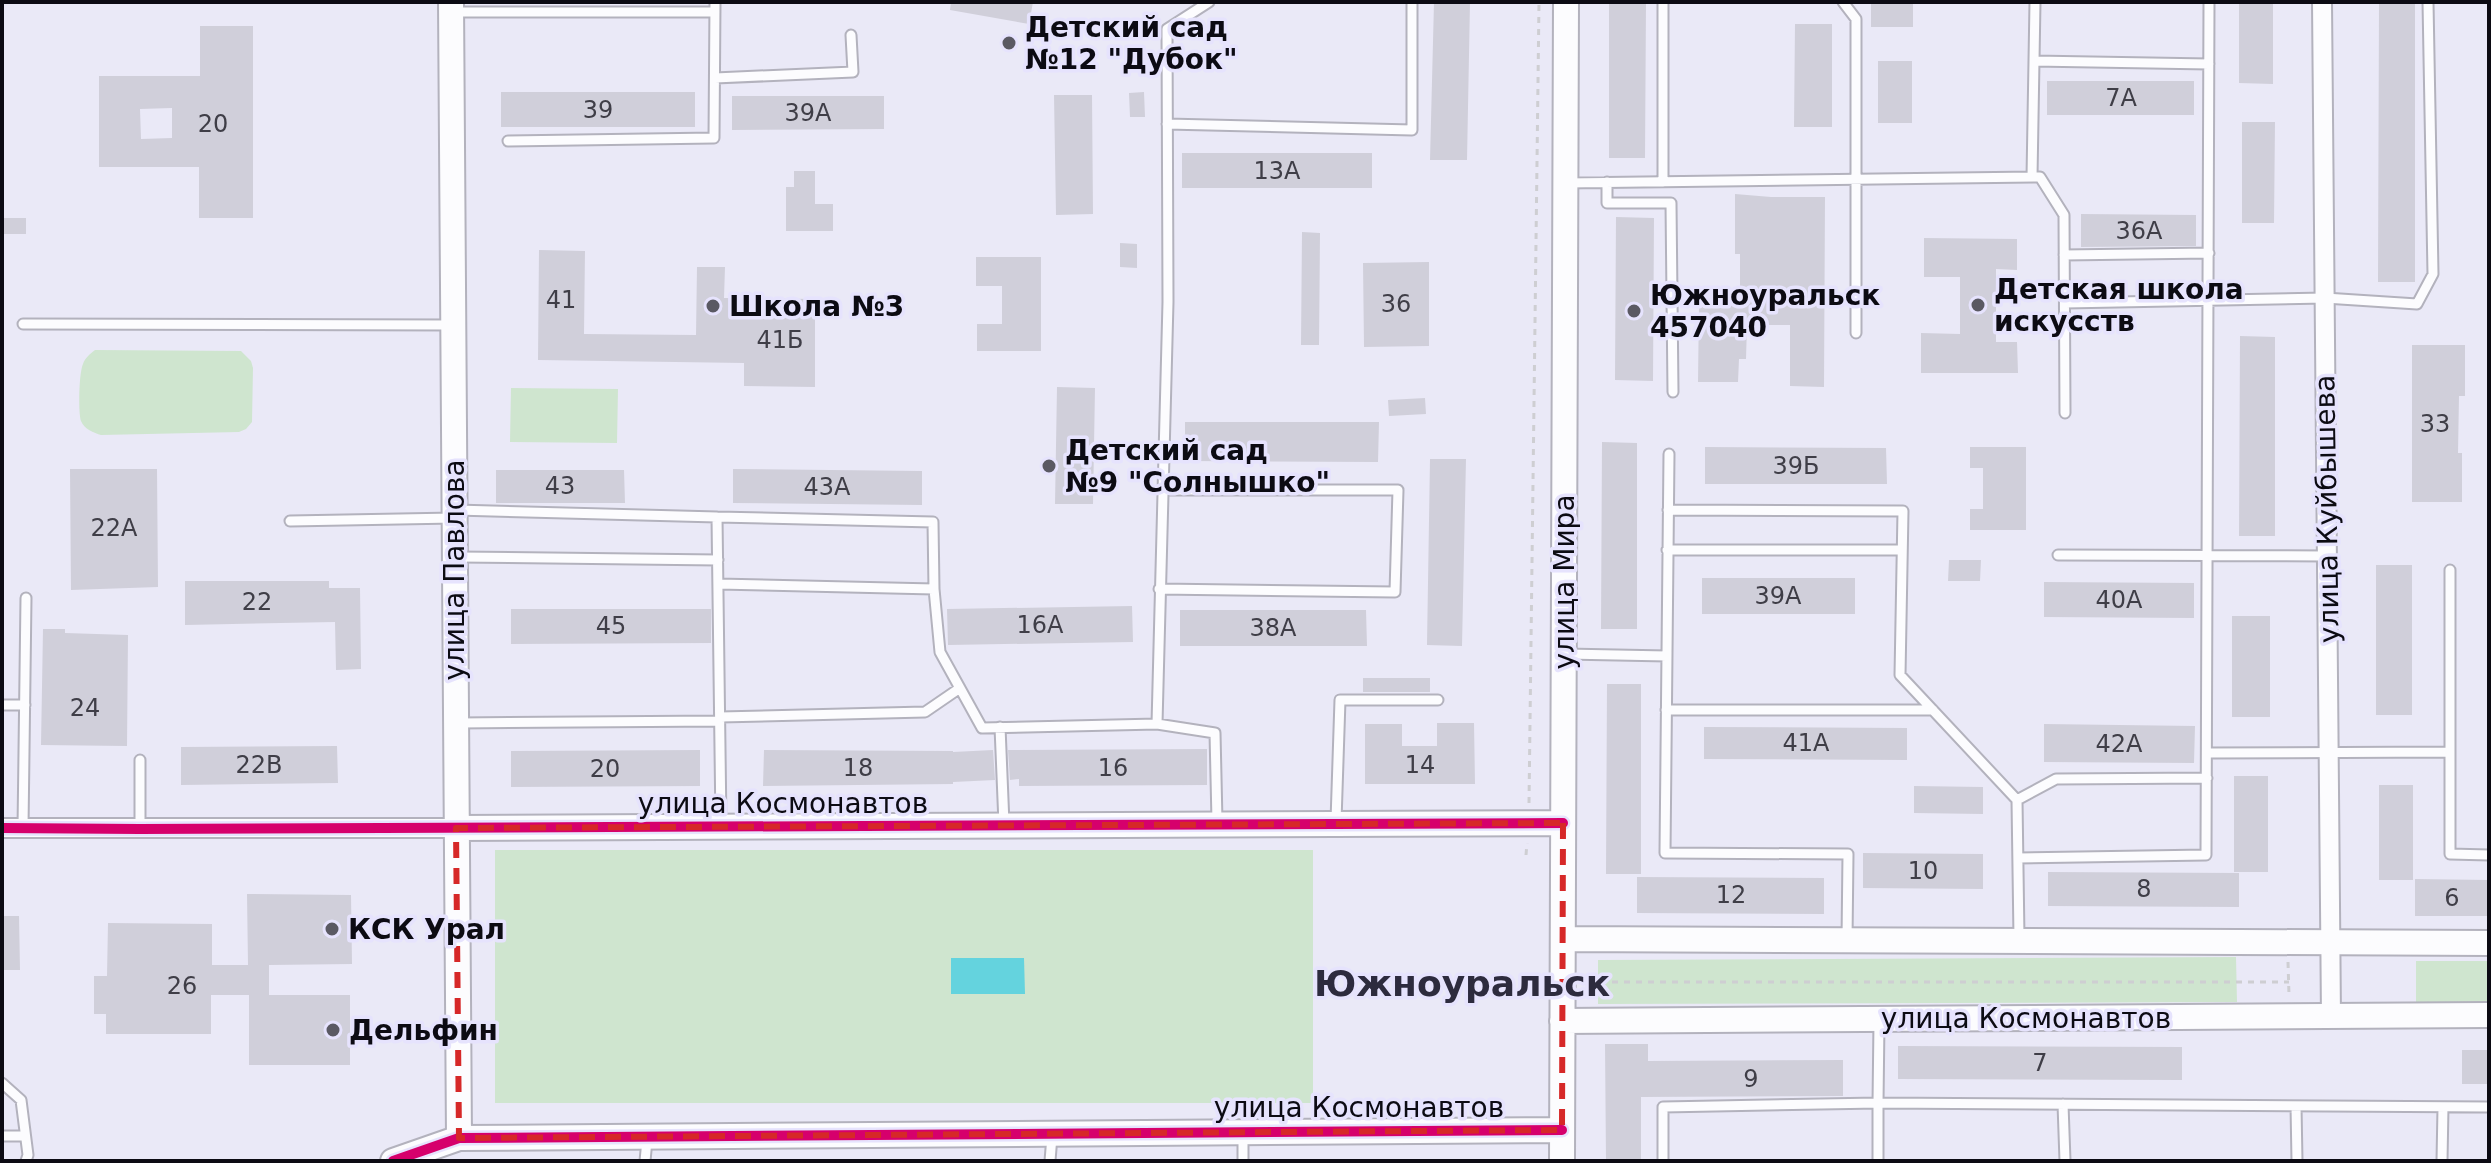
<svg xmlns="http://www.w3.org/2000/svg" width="2491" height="1163" font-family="'DejaVu Sans',sans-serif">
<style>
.green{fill:#cfe5cf}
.water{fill:#64d3de}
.building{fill:#d0cfda;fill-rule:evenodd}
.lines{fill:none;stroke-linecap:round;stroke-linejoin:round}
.lane-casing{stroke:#b3b2bd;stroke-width:13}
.street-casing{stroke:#b3b2bd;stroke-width:22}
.secondary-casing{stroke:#b3b2bd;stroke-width:28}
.path{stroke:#ceced2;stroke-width:3;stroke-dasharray:6 6;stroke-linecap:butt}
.lane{stroke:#fcfcfe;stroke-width:9}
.street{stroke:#fcfcfe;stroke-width:18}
.secondary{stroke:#fcfcfe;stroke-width:24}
.cycleway-casing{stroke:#e6e3fd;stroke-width:15}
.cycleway{stroke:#d6006c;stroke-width:10}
.marked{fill:none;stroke:#d62828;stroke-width:6;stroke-dasharray:16 10;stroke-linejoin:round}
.poi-dot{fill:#5a5963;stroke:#e6e3fd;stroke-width:3}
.labels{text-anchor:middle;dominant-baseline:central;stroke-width:7;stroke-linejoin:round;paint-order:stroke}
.number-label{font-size:24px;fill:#3f3e47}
.poi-label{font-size:28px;font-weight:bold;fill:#0c0b13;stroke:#e6e3fd;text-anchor:start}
.street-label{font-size:28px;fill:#0c0b13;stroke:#e6e3fd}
.district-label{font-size:36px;font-weight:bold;fill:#2d2b3e;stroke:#e6e3fd}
</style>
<rect width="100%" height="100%" fill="#eae9f7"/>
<!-- green -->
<path class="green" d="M95,350L241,351L251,361L253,368L252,422L246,429L239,432L101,435C94,433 84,429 81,421C78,413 79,372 83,364C85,358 90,354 95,350Z
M511,388L618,389L617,443L510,442Z
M495,850H1313V1103H495Z
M2236,957L2237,1002L1598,1004V960Z
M2416,961H2489V1005H2416Z"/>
<!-- water -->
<path class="water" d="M951,958H1024L1025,994H951Z"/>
<!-- building -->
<path class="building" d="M951,2H1033L1029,24L950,10Z
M1434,2H1470L1467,160H1430Z
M1609,2H1646L1645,158H1609Z
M1871,2H1913V27H1871Z
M2239,2H2273V84L2239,83Z
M2379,2H2415V282H2378Z
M1795,24H1832V127H1794Z
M200,26H253V218H199V167H99V76H200ZM172,108V138L141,139L140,109Z
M1878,61H1912V123H1878Z
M2047,81H2194V115H2047Z
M501,92H695V127H501Z
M1144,92L1145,117H1130L1129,93Z
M1054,95H1092L1093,214L1056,215Z
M732,96H884V129L732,130Z
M2242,122H2275L2274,223H2242Z
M1182,153H1372V188H1182Z
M794,171H815V204H833V231H786V187H794Z
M1735,194L1771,197H1825L1824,387L1790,386V325H1747L1746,359H1739L1738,382H1698L1699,304H1740V254H1735Z
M2081,214L2196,215V246L2081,247Z
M1616,217L1654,218L1653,381L1615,380Z
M2,218H26V234H2Z
M1302,232L1320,233L1319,345H1301Z
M1924,238L2017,239V270L1996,269V342H2017L2018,373H1921V333L1960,334V277H1924Z
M1120,243L1137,244V268L1120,267Z
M539,250L585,251L584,334L696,335L697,267H725L724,298L815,299V387L744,386V363L538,360Z
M976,257H1041V351H977V324H1002V286H976Z
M1429,262V346L1364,347L1363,263Z
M2240,336L2275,337V536H2239Z
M2412,345H2465V396H2459L2458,453H2462V502H2412Z
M1057,387L1095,388L1093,504H1055Z
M1425,398L1426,414L1389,416L1388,400Z
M1185,422H1379L1378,462L1185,461Z
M1602,442L1637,443V629H1601Z
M1705,447L1886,448L1887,484H1705Z
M1970,447H2026V530H1970V509H1983V468H1970Z
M1430,459H1466L1462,646L1427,645Z
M70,469H157L158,587L71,590Z
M733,469L922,471V505L733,503Z
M496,470H624L625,503H496Z
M1949,560H1981L1980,581H1948Z
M2376,565H2412V715H2376Z
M1702,578H1855V614H1702Z
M185,581H329V588H360L361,669L336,670L335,622L185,625Z
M2044,582L2194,583V618L2044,617Z
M1132,606L1133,642L948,645L947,609Z
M511,609H711V643L511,644Z
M1180,610H1366L1367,646H1180Z
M2232,616H2270V717H2232Z
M43,629H65V633L128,635L127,746L41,745Z
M1363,678H1430V692H1363Z
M1607,684H1641V874H1606Z
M1437,723H1474L1475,784H1365V724H1402V746H1437Z
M2044,724L2195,726L2194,763L2044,762Z
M1704,727L1907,728V760L1704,759Z
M337,746L338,783L181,785V747Z
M1207,749V785L1019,786V779L1010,780L1008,750Z
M700,750V786L511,787V751Z
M764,750L953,751V752L993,750L995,780L953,782V784L763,786Z
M2234,776H2268V872H2234Z
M2379,785H2413V880H2379Z
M1914,786L1983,787V814L1914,813Z
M1863,853L1983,854V889L1863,888Z
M2048,872L2239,873V907L2048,906Z
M1637,877L1824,878V914L1637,913Z
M2415,879L2489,880V916H2415Z
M247,894L351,895L352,964L269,965V995H350V1065H249V995H211V1034H106V1014H94V976H107L108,923L212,924V965H248Z
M2,916H19L20,970H2Z
M1605,1044H1648V1061L1843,1060V1096L1641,1097V1161H1606Z
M1898,1046L2182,1047V1080L1898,1079Z
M2462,1050H2489V1084H2462Z"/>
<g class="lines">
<!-- lane casing -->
<g class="lane-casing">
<path id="lane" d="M1209,2L1167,29L1168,302L1157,724L1215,733L1217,821
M1663,2V182
M1843,2L1856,19V333
M451,12H715
M2034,61L2209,64
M715,78L853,72L851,35
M1167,124L1412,130V2
M508,141L714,138L715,2
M2032,177L2035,2
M1607,182V203H1671L1673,392
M1566,183L2040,177L2064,215L2065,413
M2064,255L2209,253
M2065,303L2325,298L2417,304L2433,274L2428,2
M23,324L452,325
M1669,454L1665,853L1848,854L1847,940
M456,510L717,517
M1668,510L1903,511L1900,675L2017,800L2019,938
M290,521L454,518
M1667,550H1902
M2058,555L2327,556
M458,557L718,560
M2450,570V854L2489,855
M718,584L934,589
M1159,589L1395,592L1398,490H1162
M1566,654L1667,656
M2,705H25
M1666,710H1933
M720,717L925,712L960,688
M459,723L720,721
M1000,727L1004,824
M2207,753L2450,752
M140,760V829
M2017,800L2056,779L2207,778
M1336,821L1340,700H1438
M721,825L717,517L933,522L934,589L940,652L982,728L1157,724
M23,828L26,598
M2018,858L2206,855L2209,2
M1879,1022L1878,1103L2489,1107
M2,1083L21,1100L28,1155L26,1161
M2063,1104L2065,1161
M2296,1106L2297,1161
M2,1136H25
M645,1161L647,1140
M1050,1161L1052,1136
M1243,1161V1132
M1663,1161V1107L1878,1103V1161
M2442,1161L2443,1107"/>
</g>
<!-- street casing -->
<g class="street-casing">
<path id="street" d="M2322,2L2331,1017
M2,828H456"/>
</g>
<!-- secondary casing -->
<g class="secondary-casing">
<path id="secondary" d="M451,2L459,1138
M456,828L1563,823
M1563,939L2489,943
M1562,1021L2489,1015
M393,1161L459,1138L1562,1130
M1562,1161L1566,2"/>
</g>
<!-- path -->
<path class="path" d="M1529,803L1539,2
M1526,855L1527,843
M2288,962L2289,995
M1588,982H2289"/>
<!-- lane -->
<use href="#lane" class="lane"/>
<!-- street -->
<use href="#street" class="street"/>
<!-- secondary -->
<use href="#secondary" class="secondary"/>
<!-- cycleway casing -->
<g class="cycleway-casing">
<path id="cycleway" d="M2,828L140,829L1563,823
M393,1161L459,1138L1562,1130"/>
</g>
<!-- cycleway -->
<use href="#cycleway" class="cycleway"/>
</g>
<!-- marked area -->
<path class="marked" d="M1563,823L1562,1130L459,1138L456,828Z"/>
<!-- markers -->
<g class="poi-dot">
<circle cx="1009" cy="43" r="8"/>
<circle cx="1978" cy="305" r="8"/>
<circle cx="713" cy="306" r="8"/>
<circle cx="1634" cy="311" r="8"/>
<circle cx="1049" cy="466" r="8"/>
<circle cx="332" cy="929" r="8"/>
<circle cx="333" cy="1030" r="8"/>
</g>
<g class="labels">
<!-- number labels -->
<g class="number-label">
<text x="2121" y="98">7А</text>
<text x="598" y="110">39</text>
<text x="808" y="113">39А</text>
<text x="213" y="124">20</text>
<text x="1277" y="171">13А</text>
<text x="2139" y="231">36А</text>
<text x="561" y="300">41</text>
<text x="1396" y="304">36</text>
<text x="780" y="340">41Б</text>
<text x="2435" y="424">33</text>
<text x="1796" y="466">39Б</text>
<text x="560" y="486">43</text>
<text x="827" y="487">43А</text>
<text x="114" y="528">22А</text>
<text x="1778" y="596">39А</text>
<text x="2119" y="600">40А</text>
<text x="257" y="602">22</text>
<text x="1040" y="625">16А</text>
<text x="611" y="626">45</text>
<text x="1273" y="628">38А</text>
<text x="85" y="708">24</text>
<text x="1806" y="743">41А</text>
<text x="2119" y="744">42А</text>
<text x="259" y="765">22В</text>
<text x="1420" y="765">14</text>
<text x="858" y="768">18</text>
<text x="1113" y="768">16</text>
<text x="605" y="769">20</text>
<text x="1923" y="871">10</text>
<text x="2144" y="889">8</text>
<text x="1731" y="895">12</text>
<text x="2452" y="898">6</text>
<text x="182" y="986">26</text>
<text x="2040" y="1063">7</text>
<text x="1751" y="1079">9</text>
</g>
<!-- poi labels -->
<g class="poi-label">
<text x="1025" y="27">Детский сад<tspan x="1025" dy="32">№12 "Дубок"</tspan></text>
<text x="1994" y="289">Детская школа<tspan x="1994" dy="32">искусств</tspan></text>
<text x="1650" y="295">Южноуральск<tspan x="1650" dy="32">457040</tspan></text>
<text x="729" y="306">Школа №3</text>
<text x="1065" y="450">Детский сад<tspan x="1065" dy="32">№9 "Солнышко"</tspan></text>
<text x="348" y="929">КСК Урал</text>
<text x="349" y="1030">Дельфин</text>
</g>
<!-- street labels -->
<g class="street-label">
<text transform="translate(2327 509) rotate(-91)">улица Куйбышева</text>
<text transform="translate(454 570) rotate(-90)">улица Павлова</text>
<text transform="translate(1564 582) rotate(-90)">улица Мира</text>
<text x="783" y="803">улица Космонавтов</text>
<text x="2026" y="1018">улица Космонавтов</text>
<text x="1359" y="1107">улица Космонавтов</text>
</g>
<!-- district labels -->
<g class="district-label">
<text x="1462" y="983">Южноуральск</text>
</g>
</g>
<!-- border -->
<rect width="2491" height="1163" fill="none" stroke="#0c0b13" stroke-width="8"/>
</svg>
